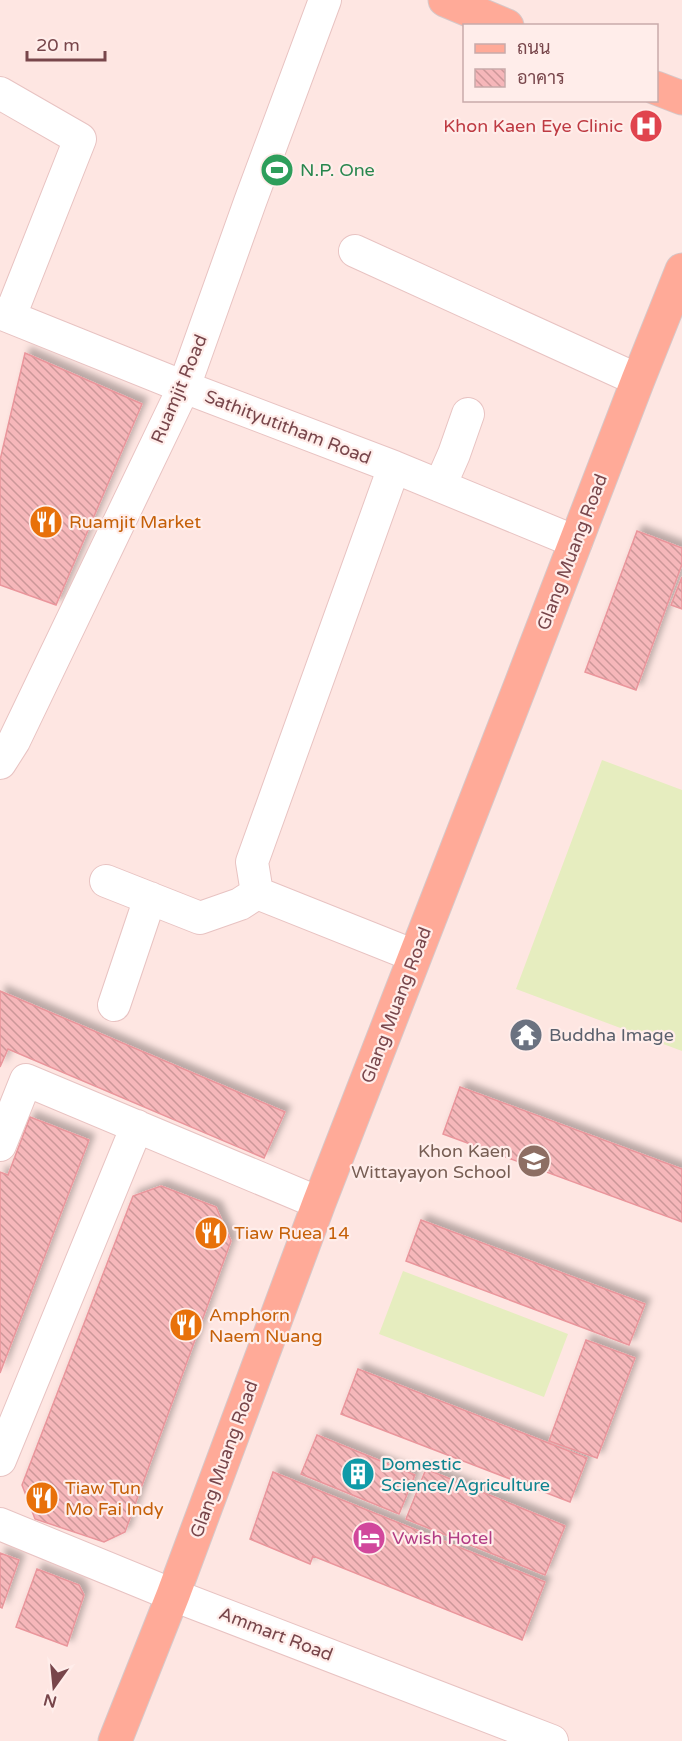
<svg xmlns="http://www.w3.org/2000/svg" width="682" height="1741" font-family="'Varela Round',Sarabun,sans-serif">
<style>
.pitch{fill:#e6edbf}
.building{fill:url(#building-back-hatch);stroke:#ea969c;stroke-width:1.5;filter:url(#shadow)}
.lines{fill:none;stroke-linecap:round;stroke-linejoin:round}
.minor-casing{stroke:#e8c3c2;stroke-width:34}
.major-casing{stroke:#d6c8c9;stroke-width:35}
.minor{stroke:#fff;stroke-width:32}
.major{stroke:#ffaa98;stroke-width:33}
.labels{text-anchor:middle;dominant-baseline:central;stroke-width:4.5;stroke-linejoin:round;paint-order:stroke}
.health-label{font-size:18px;fill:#be3a42;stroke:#ffedea;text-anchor:end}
.leisure-label{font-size:18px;fill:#27864d;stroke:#ffedea;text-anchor:start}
.street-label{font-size:18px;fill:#78464b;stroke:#ffedea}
.food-label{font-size:18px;fill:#c56008;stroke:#ffedea;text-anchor:start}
.worship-label{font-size:18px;fill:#5b616d;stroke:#ffedea;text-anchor:start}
.education-label{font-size:18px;fill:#785e54;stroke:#ffedea;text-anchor:end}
.culture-label{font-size:18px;fill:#0d838f;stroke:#ffedea;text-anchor:start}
.hotel-label{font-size:18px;fill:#b23c85;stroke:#ffedea;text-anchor:start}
</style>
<defs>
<pattern id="building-back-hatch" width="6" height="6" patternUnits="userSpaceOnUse" patternTransform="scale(1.5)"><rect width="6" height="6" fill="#f6b7ba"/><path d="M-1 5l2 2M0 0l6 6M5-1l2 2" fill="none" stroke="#cc9799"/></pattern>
<filter id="shadow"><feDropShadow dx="5.5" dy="-5.5" stdDeviation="3" flood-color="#0004"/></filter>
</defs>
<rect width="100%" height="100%" fill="#fee6e2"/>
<!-- pitch -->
<path class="pitch" d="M602,760L682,790V1051L516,989Z
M403,1271L568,1334L544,1397L379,1334Z"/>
<!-- building -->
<path class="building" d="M25,353L142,404L56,605L0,585V460Z
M637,531L682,548V564L636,690L585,672Z
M682,577V609L671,605Z
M0,991L285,1112L264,1158L8,1049L0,1067Z
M460,1087L682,1169V1222L443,1134Z
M30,1117L89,1140L0,1373V1172L8,1175Z
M161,1186L216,1207L231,1241L125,1532L104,1542L35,1519L22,1485L133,1196Z
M421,1220L645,1304L629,1345L406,1261Z
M586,1340L635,1358L597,1458L549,1441Z
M358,1369L587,1458L570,1502L341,1414Z
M317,1435L415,1475L399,1514L301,1474Z
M426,1469L565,1526L545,1575L406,1519Z
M273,1472L545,1582L522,1640L313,1556L310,1564L250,1539Z
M0,1553L19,1560L2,1608L0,1607Z
M37,1569L79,1585L84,1595L67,1646L16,1627Z"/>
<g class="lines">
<!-- minor casing -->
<g class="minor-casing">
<path id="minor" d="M0,93L80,139L10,316
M355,251L638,380
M0,313L184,387L394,467L576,542
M394,467L252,862L257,893L415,956
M440,486L454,454L468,414
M0,763L14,741L184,387L250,202L325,0
M106,881L200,918L240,904L257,893
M114,1005L150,898
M0,1145L26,1080L319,1203
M0,1460L137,1126
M0,1524L173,1595L552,1741"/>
</g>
<!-- major casing -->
<g class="major-casing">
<path id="major" d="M445,0L507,26
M656,88L682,98
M115,1741L173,1595L319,1203L521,684L638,380L682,270"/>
</g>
<!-- minor -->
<use href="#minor" class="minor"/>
<!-- major -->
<use href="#major" class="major"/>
</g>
<!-- icons -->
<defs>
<g id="hospital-disc" transform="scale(1.725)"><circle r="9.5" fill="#e0444e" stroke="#ffedea"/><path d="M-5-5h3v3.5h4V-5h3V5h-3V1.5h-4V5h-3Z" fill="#fff"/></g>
<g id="stadium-disc" transform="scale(1.725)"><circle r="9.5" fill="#2e9e5b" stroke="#ffedea"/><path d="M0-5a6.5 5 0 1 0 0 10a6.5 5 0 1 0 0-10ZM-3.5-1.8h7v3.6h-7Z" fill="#fff"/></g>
<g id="restaurant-disc" transform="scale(1.725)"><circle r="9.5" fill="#e8710a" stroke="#ffedea"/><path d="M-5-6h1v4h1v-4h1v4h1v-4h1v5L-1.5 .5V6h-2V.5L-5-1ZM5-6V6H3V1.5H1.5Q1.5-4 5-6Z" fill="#fff"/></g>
<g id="temple-disc" transform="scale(1.725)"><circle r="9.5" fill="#6b7280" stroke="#ffedea"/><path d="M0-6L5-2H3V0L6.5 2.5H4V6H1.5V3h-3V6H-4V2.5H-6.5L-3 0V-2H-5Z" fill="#fff"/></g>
<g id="school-disc" transform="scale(1.725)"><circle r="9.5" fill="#8d6e63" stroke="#ffedea"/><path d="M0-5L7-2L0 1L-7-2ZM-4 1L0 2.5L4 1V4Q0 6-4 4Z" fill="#fff"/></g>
<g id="building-disc" transform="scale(1.725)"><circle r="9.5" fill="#0f9aa8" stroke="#ffedea"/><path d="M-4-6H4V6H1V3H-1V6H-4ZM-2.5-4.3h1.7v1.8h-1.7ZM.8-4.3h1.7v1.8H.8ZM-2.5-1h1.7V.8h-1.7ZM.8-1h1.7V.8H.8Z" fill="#fff"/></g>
<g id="hotel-disc" transform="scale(1.725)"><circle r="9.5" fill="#d1479c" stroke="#ffedea"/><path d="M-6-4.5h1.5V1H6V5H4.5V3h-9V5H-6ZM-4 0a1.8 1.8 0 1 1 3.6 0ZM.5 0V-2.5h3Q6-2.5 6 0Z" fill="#fff"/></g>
</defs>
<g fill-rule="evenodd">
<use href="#hospital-disc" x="646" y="126"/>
<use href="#stadium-disc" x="277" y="170"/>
<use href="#restaurant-disc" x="46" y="522"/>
<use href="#temple-disc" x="526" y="1035"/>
<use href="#school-disc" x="534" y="1161"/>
<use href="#restaurant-disc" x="211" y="1233"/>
<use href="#restaurant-disc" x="186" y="1325"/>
<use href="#building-disc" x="358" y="1474"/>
<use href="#restaurant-disc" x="42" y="1498"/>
<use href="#hotel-disc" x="369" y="1538"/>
</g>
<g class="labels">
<!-- health labels -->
<g class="health-label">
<text x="623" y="126">Khon Kaen Eye Clinic</text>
</g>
<!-- leisure labels -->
<g class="leisure-label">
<text x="300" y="170">N.P. One</text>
</g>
<!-- street labels -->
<g class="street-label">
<text transform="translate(179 389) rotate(-67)">Ruamjit Road</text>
<text transform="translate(288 427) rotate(21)">Sathityutitham Road</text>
<text transform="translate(572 552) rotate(-69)">Glang Muang Road</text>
<text transform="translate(396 1005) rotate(-69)">Glang Muang Road</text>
<text transform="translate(224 1459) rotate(-70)">Glang Muang Road</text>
<text transform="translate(276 1634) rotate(21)">Ammart Road</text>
</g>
<!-- food labels -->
<g class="food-label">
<text x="69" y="522">Ruamjit Market</text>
<text x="234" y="1233">Tiaw Ruea 14</text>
<text x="209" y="1315">Amphorn<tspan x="209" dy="21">Naem Nuang</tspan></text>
<text x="65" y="1488">Tiaw Tun<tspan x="65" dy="21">Mo Fai Indy</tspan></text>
</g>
<!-- worship labels -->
<g class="worship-label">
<text x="549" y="1035">Buddha Image</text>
</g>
<!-- education labels -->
<g class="education-label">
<text x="511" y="1151">Khon Kaen<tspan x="511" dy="21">Wittayayon School</tspan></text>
</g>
<!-- culture labels -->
<g class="culture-label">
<text x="381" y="1464">Domestic<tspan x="381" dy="21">Science/Agriculture</tspan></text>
</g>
<!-- hotel labels -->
<g class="hotel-label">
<text x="392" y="1538">Vwish Hotel</text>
</g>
</g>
<!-- legend -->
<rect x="463" y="24" width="195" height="78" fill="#ffedea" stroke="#c9aaaa" stroke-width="1.5"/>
<rect x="475" y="44" width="30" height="9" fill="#ffaa98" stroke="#c9aaaa" stroke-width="1.5"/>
<text x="517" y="54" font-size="18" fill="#78464b">ถนน</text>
<rect x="475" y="69" width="30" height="18" fill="url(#building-back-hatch)" stroke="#c9aaaa" stroke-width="1.5"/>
<text x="517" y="84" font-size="18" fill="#78464b">อาคาร</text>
<!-- north arrow -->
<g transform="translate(54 1687) rotate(195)" stroke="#ffedea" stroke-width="4.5" paint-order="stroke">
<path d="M0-4.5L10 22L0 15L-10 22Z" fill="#78464b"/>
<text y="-9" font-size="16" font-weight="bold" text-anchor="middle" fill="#78464b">N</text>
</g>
<!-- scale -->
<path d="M27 51v9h78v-9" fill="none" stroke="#78464b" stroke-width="3"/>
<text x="36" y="51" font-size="18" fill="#78464b" stroke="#ffedea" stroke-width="4.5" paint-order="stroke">20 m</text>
</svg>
